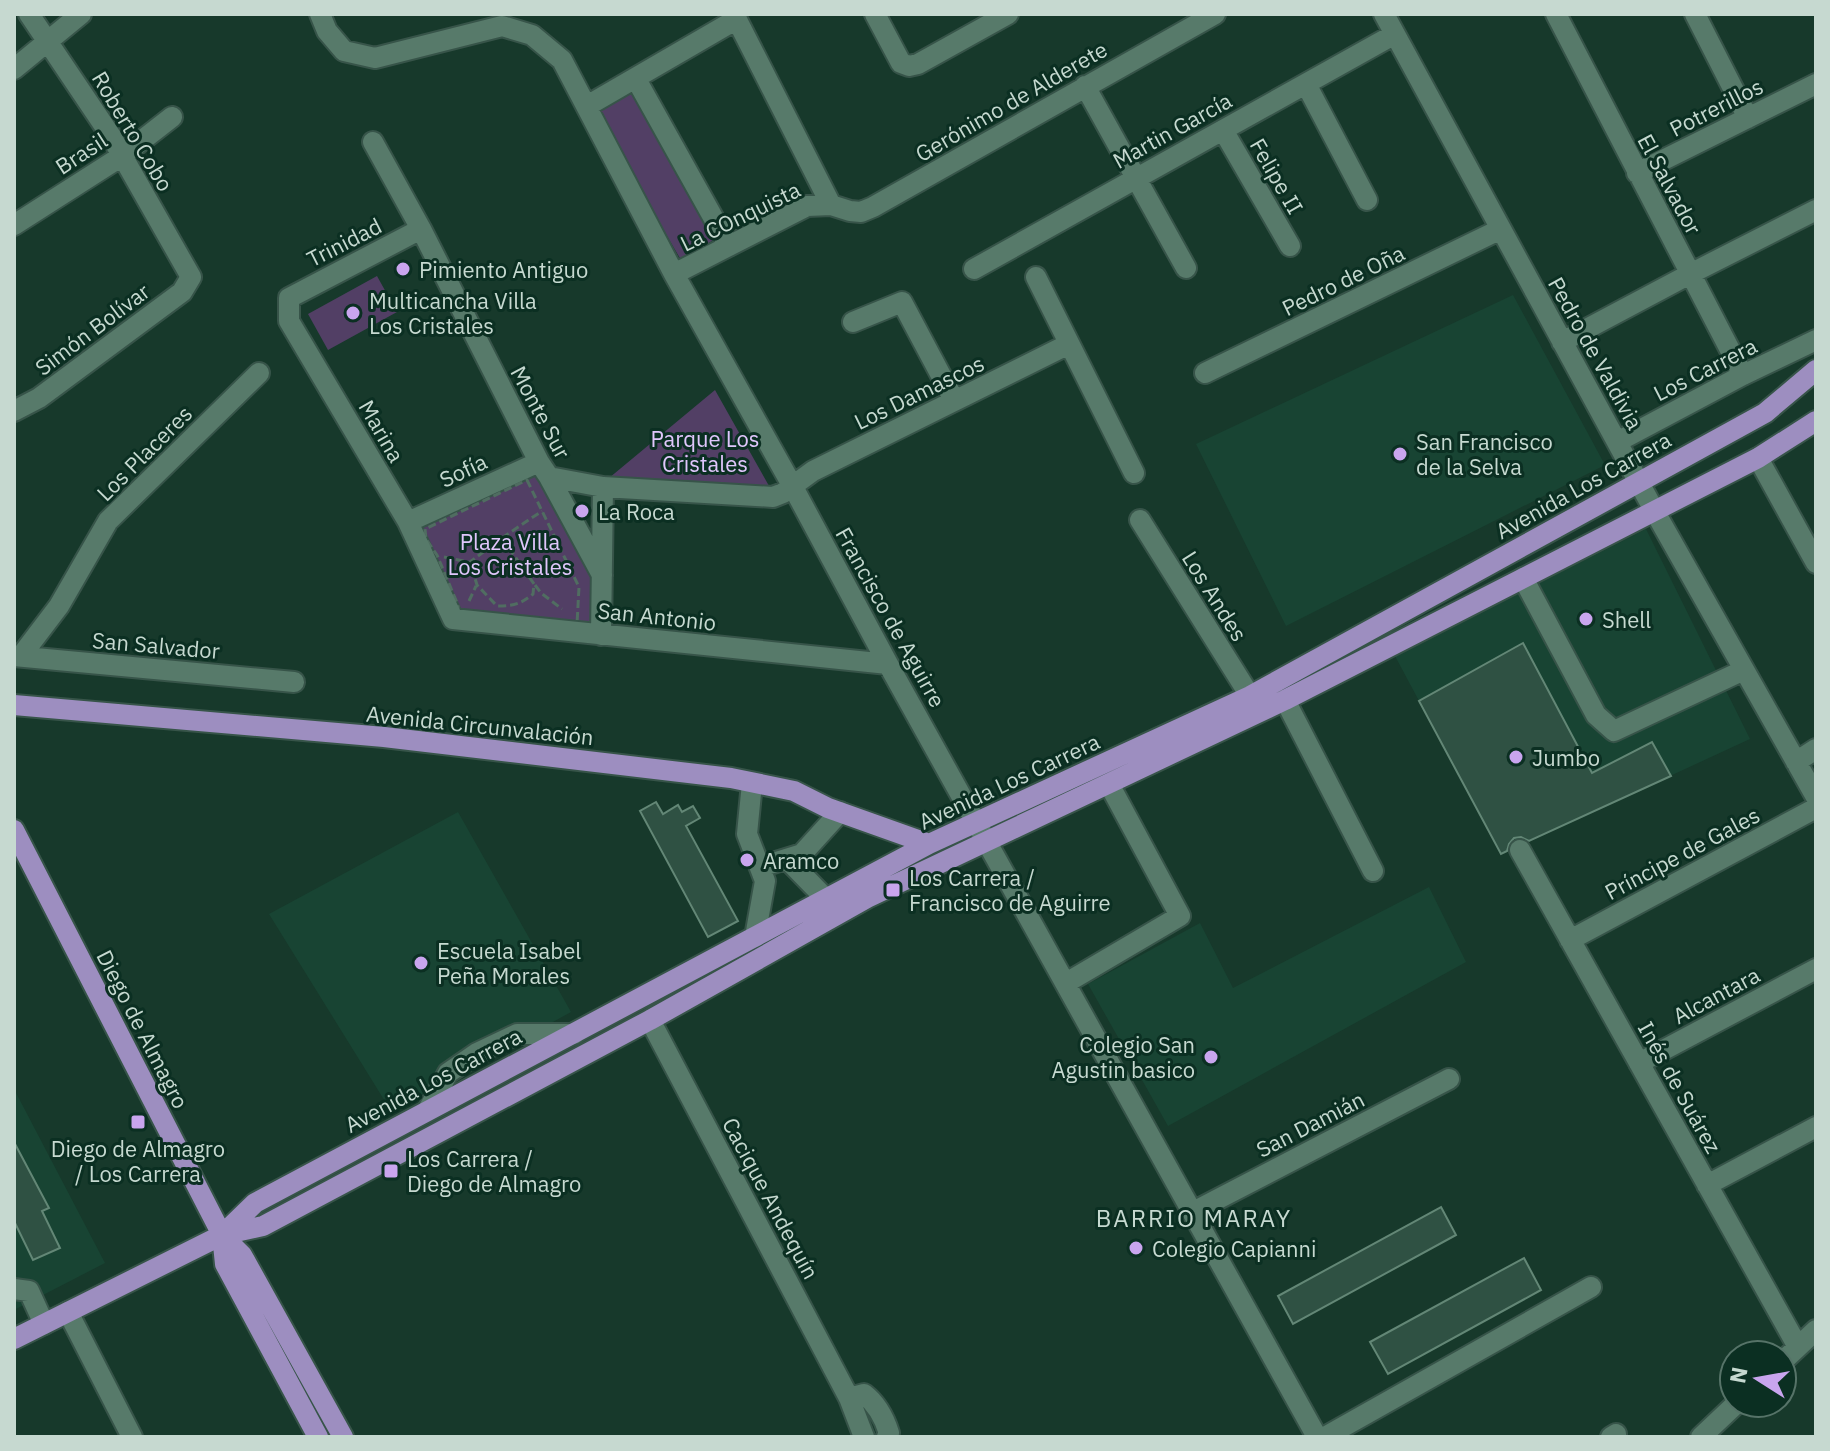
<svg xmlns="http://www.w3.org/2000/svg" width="1830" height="1451" font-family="'IBM Plex Sans',sans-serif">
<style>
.built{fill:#184433}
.green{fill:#523f65}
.building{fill:#2f5143;stroke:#638776;stroke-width:2}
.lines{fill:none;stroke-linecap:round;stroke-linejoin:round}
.minor-casing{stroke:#375449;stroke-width:24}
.major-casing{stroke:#375449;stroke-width:24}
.path{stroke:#506d61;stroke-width:3;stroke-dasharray:8 4;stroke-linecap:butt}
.minor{stroke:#577a6a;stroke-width:20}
.major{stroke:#9d8ec0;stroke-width:20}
.poi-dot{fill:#c9a5ee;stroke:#0b2f22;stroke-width:3}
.labels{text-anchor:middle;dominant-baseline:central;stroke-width:6;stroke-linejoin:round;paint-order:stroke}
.street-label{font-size:22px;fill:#c6d9d0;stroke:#0b2f22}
.poi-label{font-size:22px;fill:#c6d9d0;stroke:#0b2f22;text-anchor:start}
.park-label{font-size:22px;fill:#e0c6fc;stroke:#0b2f22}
.neighbourhood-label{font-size:24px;letter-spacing:2px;fill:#c6d9d0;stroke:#0b2f22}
</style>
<rect width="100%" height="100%" fill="#17392b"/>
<!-- built -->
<path class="built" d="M1513,295L1605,465L1286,626L1196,444Z
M1646,529L1750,739L1501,854L1395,656Z
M458,812L571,1012L391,1111L269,914Z
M1429,887L1466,962L1168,1126L1088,984L1200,923L1233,988Z
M14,1089L105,1263L14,1310Z"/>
<!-- green -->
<path class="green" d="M636,89L720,236L681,260L595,113Z
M377,276L397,312L328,350L308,314Z
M715,390L773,493L603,483Z
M533,470L599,576L595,630L458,612L417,528Z"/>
<!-- building -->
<path class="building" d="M1523,643L1592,773L1652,742L1671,776L1529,841L1521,837L1514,838L1509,844L1507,851L1501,854L1419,701Z
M656,802L663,814L678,805L682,812L693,806L700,818L686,826L738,921L708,937L640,811Z
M14,1142L49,1208L42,1211L60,1248L33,1260L14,1221Z
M1441,1207L1456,1235L1293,1324L1278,1296Z
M1524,1258L1541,1290L1388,1374L1370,1342Z"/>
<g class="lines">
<!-- minor casing -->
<g class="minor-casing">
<path id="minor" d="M320,14L327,31L344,51L375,58L502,26L532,35L562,60L674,274L793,487L888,664L1317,1437
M734,14L831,205
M875,14L901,63L909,66L918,64L1008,14
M1384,14L1655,512L1816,797
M1556,14L1743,375
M1695,14L1748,118
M14,69L81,14
M636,79L729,246
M1306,84L1367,200
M1085,86L1186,268
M587,106L737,19
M1223,130L1290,246
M373,142L421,229L539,462L549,477L602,575
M1637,173L1816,84
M14,225L122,156L172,117
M421,229L289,298V321L408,522L453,619L888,664
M974,269L1395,34
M674,274L807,206L831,205L850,211L861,212L873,207L1215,14
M1036,277L1134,473
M853,322L902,302L954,400
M1562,342L1690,274L1816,210
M1205,373L1501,229
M14,411L39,398L182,292L191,277L111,136L29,14
M1617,442L1743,375L1816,340
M1758,458L1816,563
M549,477L603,487L773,497L783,493L813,471L1069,344
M1140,520L1250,696
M408,522L539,462
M1523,578L1596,715L1614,731L1744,670
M601,635L603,487
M14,656L294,682
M21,656L59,606L108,521L259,373
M1285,700L1373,871
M1796,762L1816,749
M752,783L747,834L765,881L755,937
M1520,850L1798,1347
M787,859L826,899
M760,867L802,854L840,812
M1570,940L1816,808
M1066,983L1180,916L1109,784
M650,1020L849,1398L864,1437
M1639,1063L1816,969
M428,1110L448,1073L477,1053L517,1034H574
M1707,1185L1816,1127
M1193,1212L1449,1079
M14,1289L29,1291L44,1324
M68,1312L132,1437
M1782,1362L1816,1330
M849,1398L864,1394C877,1404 884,1417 889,1433L887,1437
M1325,1437L1591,1287
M1611,1437L1616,1434
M1701,1437L1737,1403"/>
</g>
<!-- major casing -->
<g class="major-casing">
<path id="major" d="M14,705L384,737L731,778L794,791L828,808L929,844
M14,830L222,1235L242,1255L343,1437
M222,1235L255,1203L929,844L1250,696L1765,413L1816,370
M222,1235L225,1264L318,1437
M14,1339L222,1235L263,1226L650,1020L867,898L1285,700L1758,458L1816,421"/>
</g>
<!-- path -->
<path class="path" d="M527,480L579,587L577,624C555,633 485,617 458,613V605L437,555L426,539L425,529Z
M502,538L534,584L533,594C521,604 513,606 497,606L477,585L470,562Z
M502,538L542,511
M444,557L468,562
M535,585L541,593L562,609
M469,601L476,586"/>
<!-- minor -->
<use href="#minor" class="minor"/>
<!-- major -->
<use href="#major" class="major"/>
</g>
<!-- markers -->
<g class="poi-dot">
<circle cx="403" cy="269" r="8"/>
<circle cx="353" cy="313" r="8"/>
<circle cx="1400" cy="454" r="8"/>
<circle cx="582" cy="511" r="8"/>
<circle cx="1586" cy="619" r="8"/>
<circle cx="1516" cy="757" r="8"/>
<circle cx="747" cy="860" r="8"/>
<rect x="885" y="882" width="16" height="16" rx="4"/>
<circle cx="421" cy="963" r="8"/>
<circle cx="1211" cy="1057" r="8"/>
<rect x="130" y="1114" width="16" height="16" rx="4"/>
<rect x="383" y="1163" width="16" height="16" rx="4"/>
<circle cx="1136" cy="1248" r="8"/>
</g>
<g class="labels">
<!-- street labels -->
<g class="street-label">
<text transform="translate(1011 101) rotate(-30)">Gerónimo de Alderete</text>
<text transform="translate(1716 107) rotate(-27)">Potrerillos</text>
<text transform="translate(1172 130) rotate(-29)">Martin García</text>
<text transform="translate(133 131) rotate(59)">Roberto Cobo</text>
<text transform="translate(81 153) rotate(-33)">Brasil</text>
<text transform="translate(1277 176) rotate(60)">Felipe II</text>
<text transform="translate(1670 184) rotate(62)">El Salvador</text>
<text transform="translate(740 216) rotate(-26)">La COnquista</text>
<text transform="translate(344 242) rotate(-27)">Trinidad</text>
<text transform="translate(1343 280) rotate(-26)">Pedro de Oña</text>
<text transform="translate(92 329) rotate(-37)">Simón Bolívar</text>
<text transform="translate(1596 353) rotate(61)">Pedro de Valdivia</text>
<text transform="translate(1705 369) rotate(-27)">Los Carrera</text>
<text transform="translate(919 392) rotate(-26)">Los Damascos</text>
<text transform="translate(541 412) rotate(62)">Monte Sur</text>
<text transform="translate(382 431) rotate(60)">Marina</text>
<text transform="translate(144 453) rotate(-45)">Los Placeres</text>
<text transform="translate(463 470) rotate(-25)">Sofía</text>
<text transform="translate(1583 485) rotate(-29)">Avenida Los Carrera</text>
<text transform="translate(1215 596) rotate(58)">Los Andes</text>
<text transform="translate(657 616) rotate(6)">San Antonio</text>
<text transform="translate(891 617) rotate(61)">Francisco de Aguirre</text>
<text transform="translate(156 645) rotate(5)">San Salvador</text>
<text transform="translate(480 725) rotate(6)">Avenida Circunvalación</text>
<text transform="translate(1009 781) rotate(-25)">Avenida Los Carrera</text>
<text transform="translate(1682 853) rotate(-28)">Príncipe de Gales</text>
<text transform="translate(1716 995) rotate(-28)">Alcantara</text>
<text transform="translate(143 1029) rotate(63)">Diego de Almagro</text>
<text transform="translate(433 1080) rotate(-28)">Avenida Los Carrera</text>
<text transform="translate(1680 1087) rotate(61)">Inés de Suárez</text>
<text transform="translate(1310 1124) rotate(-27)">San Damián</text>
<text transform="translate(771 1198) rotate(62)">Cacique Andequín</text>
</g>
<!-- poi labels -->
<g class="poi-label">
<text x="419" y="269">Pimiento Antiguo</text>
<text x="369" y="300">Multicancha Villa<tspan x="369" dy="25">Los Cristales</tspan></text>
<text x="1416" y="441">San Francisco<tspan x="1416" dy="25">de la Selva</tspan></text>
<text x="598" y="511">La Roca</text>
<text x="1602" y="619">Shell</text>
<text x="1532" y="757">Jumbo</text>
<text x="763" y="860">Aramco</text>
<text x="909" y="877">Los Carrera /<tspan x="909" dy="25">Francisco de Aguirre</tspan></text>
<text x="437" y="950">Escuela Isabel<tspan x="437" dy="25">Peña Morales</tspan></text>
<text x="1195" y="1044" text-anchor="end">Colegio San<tspan x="1195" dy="25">Agustin basico</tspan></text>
<text x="138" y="1148" text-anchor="middle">Diego de Almagro<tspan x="138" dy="25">/ Los Carrera</tspan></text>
<text x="407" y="1158">Los Carrera /<tspan x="407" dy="25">Diego de Almagro</tspan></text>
<text x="1152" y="1248">Colegio Capianni</text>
</g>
<!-- park labels -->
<g class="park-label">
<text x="705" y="438">Parque Los<tspan x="705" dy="25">Cristales</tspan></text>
<text x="510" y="541">Plaza Villa<tspan x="510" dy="25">Los Cristales</tspan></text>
</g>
<!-- neighbourhood labels -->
<g class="neighbourhood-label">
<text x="1194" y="1218">BARRIO MARAY</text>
</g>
</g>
<!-- border -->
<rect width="1830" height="1451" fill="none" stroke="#c6d9d0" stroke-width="32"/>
<!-- north arrow -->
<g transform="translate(1758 1379) rotate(281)"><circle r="38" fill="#0b2f22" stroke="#567368" stroke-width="2"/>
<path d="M0-6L14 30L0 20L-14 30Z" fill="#c9a5ee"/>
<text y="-12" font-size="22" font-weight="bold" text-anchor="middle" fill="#c6d9d0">N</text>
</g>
</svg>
